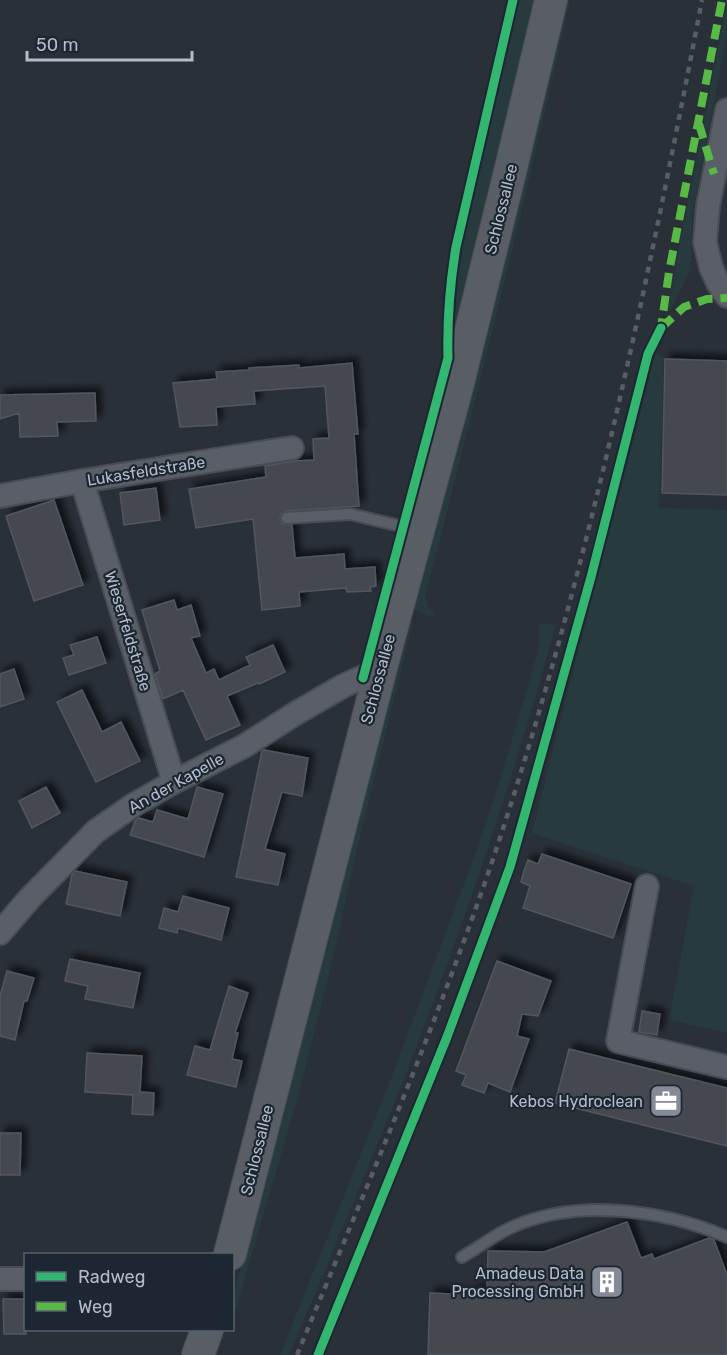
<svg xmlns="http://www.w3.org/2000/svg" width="727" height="1355" font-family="Rubik,sans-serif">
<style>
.green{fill:#273a3e}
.building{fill:#444950;stroke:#52575f;stroke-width:1.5;filter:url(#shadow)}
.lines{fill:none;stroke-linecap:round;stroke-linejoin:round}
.service-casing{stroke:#484c53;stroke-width:14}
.minor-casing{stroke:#484c53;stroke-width:26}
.secondary-casing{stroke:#484c53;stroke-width:34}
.service{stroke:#5a5e66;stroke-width:10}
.minor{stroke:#5a5e66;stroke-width:22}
.secondary{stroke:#595d64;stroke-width:32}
.rail{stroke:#595d64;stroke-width:4.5;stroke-dasharray:6 6;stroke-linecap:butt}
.quiet{stroke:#58b947;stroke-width:8;stroke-dasharray:15 8;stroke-linecap:butt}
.cycleway-casing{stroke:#1d2633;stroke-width:13}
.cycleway{stroke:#33b770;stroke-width:9}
.labels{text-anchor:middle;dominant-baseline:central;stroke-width:4.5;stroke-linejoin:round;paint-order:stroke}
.street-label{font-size:16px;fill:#b4bcc9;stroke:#1d2633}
.poi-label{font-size:16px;fill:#b4bcc9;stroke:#1d2633;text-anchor:end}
</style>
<defs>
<filter id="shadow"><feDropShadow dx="5.5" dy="-5.5" stdDeviation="3" flood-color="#0009"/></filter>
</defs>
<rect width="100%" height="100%" fill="#2a3038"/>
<!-- green -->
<path class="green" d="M518,0H538L452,351L450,350L458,263Z
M561,0H570C526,200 476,399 425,598L428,607L436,617C426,614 416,613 411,604Z
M727,3V34L692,217L691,268L669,312L670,298L681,238Z
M656,352L664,358L659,508L727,510V1033L669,1020L694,886L532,833C572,672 615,512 656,352Z
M413,622L355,858L332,963L297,1100L233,1319V1297L299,1051L404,629Z
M539,623L556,624C514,778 462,930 404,1079C367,1171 328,1263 289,1355H280L393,1074L474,858L500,780L530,680L539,647Z"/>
<!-- building -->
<path class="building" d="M665,359L727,361V495L662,493Z
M352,363L358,434H354L359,506L287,511L281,514L280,519L283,524L292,525L295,558L344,554L345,569L375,567L376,586L370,587L371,591L347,592L346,588L299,592L300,606L262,610L253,519L196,528L189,489L266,477L265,466L295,461L314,460L313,439L329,438L325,386L254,391L255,404L216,407L217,425L180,427L173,383L217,379L216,372L249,370V368L299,365V368Z
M95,393L96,421L57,422L58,436L20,437L19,413L0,419V395Z
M156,488L160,520L124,525L120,493Z
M54,500L83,585L34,601L6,516Z
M174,600L177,610L191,605L200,636L191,638L206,673L214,669L219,680L250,665L246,657L273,645L285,672L259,684L258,683L227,696L240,725L206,740L183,690L163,699L155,674L160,671L142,610Z
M97,637L106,663L69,675L63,658L74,655L70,645Z
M14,669L24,699L0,707V674Z
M82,690L102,732L121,722L140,761L96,782L57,702Z
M264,750L308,758L302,796L282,792L265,849L285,854L278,885L236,877L262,751Z
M46,787L60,813L32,828L19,801Z
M197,787L223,794L204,857L130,835L135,821L139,818L153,822L157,810L188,819Z
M542,854L631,884L613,938L523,908L530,886L521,882L524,871L528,860L538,864Z
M75,871L127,882L120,916L66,904L72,875Z
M183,896L229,908L221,940L178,928L177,933L159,928L164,908L178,912Z
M70,959L140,973L133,1008L85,999L88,986L65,981Z
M497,961L551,981L538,1016L522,1014L517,1036L529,1039L510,1092L488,1083L484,1093L462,1085L466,1075L456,1071Z
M7,971L34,978L27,1001H24L15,1040L0,1036V996Z
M229,986L248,993L235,1033H238L232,1059L242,1061L236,1087L187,1075L195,1046L210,1050Z
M642,1011L660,1014L657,1035L639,1032Z
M569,1049L727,1088V1146L555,1103Z
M87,1053L142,1056L140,1092L154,1093L153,1115L132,1114L133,1095L85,1092Z
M0,1133H21L20,1175H0Z
M627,1222L641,1258L652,1254L654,1259L709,1238L714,1240L727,1275V1355H428L430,1293L473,1295V1290H487L488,1251L544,1252Z
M3,1299H26V1334H4Z"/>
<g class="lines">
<!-- service casing -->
<g class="service-casing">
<path id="service" d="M287,518L350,514L417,530
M462,1257C478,1248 493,1236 510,1228C576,1198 662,1209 727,1237"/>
</g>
<!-- minor casing -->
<g class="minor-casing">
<path id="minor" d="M727,110L708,206L705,242L711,267L718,283L727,296
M82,481L174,782
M0,496L82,481L292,448
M647,886L618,1041L727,1067
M0,933L29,899L96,831L135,804L174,782L246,745L298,712L343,686L381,669
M0,1279H26"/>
</g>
<!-- secondary casing -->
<g class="secondary-casing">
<path id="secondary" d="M230,1254L383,660L457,387L510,172L551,0
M198,1355L207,1330"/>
</g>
<!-- service -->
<use href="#service" class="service"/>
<!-- minor -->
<use href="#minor" class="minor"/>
<!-- secondary -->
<use href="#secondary" class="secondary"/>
<!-- rail -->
<path class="rail" d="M297,1355C364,1193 434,1031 491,865C586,583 646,292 702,0"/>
<!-- quiet -->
<path class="quiet" d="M699,124L714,174
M661,328L684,307L707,299L727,298
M659,333L661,328L669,272L722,0"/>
<!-- cycleway casing -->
<g class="cycleway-casing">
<path id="cycleway" d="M363,678L448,358C447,321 450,283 456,247L513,0
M318,1355L447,1037L510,867L591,577L648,354L661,328"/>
</g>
<!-- cycleway -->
<use href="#cycleway" class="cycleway"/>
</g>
<!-- icons -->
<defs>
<g id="office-square" transform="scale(1.725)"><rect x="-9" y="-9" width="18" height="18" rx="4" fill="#848b96" stroke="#1d2633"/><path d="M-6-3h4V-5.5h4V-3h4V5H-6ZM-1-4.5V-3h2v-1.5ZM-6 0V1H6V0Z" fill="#fff"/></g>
<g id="building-square" transform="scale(1.725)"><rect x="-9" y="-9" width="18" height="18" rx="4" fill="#848b96" stroke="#1d2633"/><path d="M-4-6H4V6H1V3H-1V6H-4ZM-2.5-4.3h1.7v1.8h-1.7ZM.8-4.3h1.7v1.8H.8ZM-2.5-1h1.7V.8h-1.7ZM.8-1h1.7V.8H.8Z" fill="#fff"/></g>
</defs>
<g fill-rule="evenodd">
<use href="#office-square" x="666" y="1101"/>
<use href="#building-square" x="607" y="1282"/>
</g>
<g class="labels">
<!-- street labels -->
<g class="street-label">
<text transform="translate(501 209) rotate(-76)">Schlossallee</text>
<text transform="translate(146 471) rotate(-9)">Lukasfeldstraße</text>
<text transform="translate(128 631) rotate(73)">Wieserfeldstraße</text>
<text transform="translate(378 679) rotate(-75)">Schlossallee</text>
<text transform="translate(176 783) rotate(-29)">An der Kapelle</text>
<text transform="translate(257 1150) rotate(-76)">Schlossallee</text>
</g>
<!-- poi labels -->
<g class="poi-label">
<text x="643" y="1101">Kebos Hydroclean</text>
<text x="584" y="1273">Amadeus Data<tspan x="584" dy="18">Processing GmbH</tspan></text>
</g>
</g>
<!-- legend -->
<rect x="24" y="1253" width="210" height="78" fill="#1d2633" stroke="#59626f" stroke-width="1.5"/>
<rect x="36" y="1272" width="30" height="9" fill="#33b770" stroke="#59626f" stroke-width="1.5"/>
<text x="78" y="1283" font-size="18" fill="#b4bcc9">Radweg</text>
<rect x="36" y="1302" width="30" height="9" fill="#58b947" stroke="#59626f" stroke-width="1.5"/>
<text x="78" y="1313" font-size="18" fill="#b4bcc9">Weg</text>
<!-- scale -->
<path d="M27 51v9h165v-9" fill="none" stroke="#b4bcc9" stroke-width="3"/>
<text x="36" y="51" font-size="18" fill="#b4bcc9" stroke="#1d2633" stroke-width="4.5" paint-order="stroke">50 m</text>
</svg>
